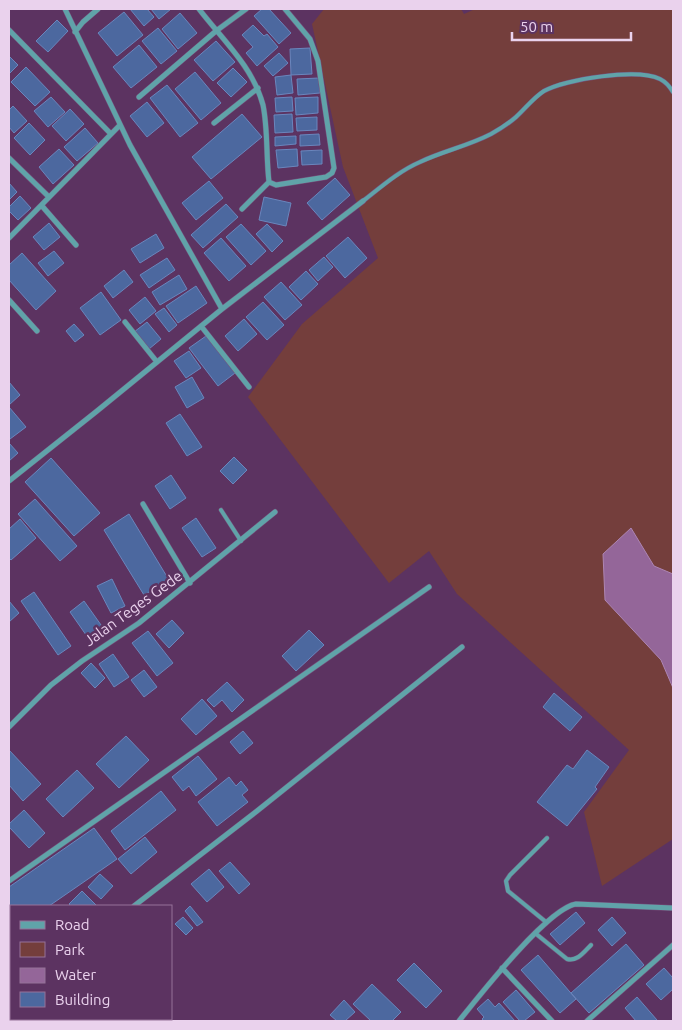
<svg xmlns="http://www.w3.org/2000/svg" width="682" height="1030" font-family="Ubuntu,sans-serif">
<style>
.green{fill:#743e3c}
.water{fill:#946699;stroke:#ae86b2}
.building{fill:#4c689f;stroke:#6a86bd}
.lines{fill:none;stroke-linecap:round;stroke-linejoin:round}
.lane-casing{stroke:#76507a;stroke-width:5}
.street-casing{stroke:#76507a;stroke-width:6}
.lane{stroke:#60a3a9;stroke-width:4}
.street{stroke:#60a3a9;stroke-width:5}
.labels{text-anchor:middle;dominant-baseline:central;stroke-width:5;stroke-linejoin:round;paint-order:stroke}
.street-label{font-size:15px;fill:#ead2ed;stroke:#5c3361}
</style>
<rect width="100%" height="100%" fill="#5c3361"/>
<!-- green -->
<path class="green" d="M324,9H461L464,14L475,9H673V574L654,566L631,528L605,600L661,660L673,688V839L602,886L584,812L629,750L457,594L429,551L389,583L248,397L302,324L378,258L343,167L312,24Z"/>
<!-- water -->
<path class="water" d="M631,528L654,566L673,574V688L661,660L605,600L603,554Z"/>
<!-- building -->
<path class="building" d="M130,9H147L154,17L144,26Z
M151,9H171L159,19Z
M262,9H269L291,33L279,44L254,16Z
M124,12L143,35L117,56L98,33Z
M180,13L197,33L178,49L162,29Z
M57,20L68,31L48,52L36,41Z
M253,25L264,36L267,34L278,47L257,66L246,53L253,47L242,35Z
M158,28L177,51L161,64L142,41Z
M216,41L235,62L213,81L194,60Z
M139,45L157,67L131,88L113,67Z
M310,48L312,74L291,75L290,49Z
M279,53L288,63L273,76L264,66Z
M9,56L18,65L9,74Z
M26,67L50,92L35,106L11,82Z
M233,68L247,82L231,97L217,83Z
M195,72L221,103L201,120L175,89Z
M291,75L293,93L277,95L275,77Z
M319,78L320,93L298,95L297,79Z
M167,85L198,123L180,137L150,98Z
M51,97L65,112L48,127L34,111Z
M292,97L293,111L276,112L275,98Z
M318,97V113L296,115L295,98Z
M147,102L164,123L147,137L130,116Z
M13,106L27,121L14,133L9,127V110Z
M70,109L84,124L66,141L52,126Z
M242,114L262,137L211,179L192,157Z
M292,114L293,132L275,133L274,115Z
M317,117V130L297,131L296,118Z
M29,123L45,140L30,155L14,138Z
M85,128L98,143L77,161L64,147Z
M319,134L320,145L300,146V135Z
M296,136V144L275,146V137Z
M59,149L74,165L53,184L39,167Z
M297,149L298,166L278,168L276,150Z
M322,150V164L302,165L301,151Z
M335,178L350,195L322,220L307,203Z
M209,181L223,198L196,220L182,203Z
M9,183L17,192L9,200Z
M20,196L31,208L18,220L9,211V207Z
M264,197L291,203L286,226L259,220Z
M226,204L238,217L203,248L191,235Z
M49,223L60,237L44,250L33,237Z
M241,224L266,251L251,265L226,237Z
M267,224L283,241L272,252L256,234Z
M156,234L164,248L140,263L131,249Z
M348,237L367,258L345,278L326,256Z
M221,238L246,266L229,281L204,253Z
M54,251L64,263L48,276L38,263Z
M22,253L56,291L36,310L9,280V265Z
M324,257L333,267L318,281L309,270Z
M167,258L175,270L149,288L140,275Z
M124,270L133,282L113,298L104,286Z
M306,271L318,284L301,300L289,287Z
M179,275L187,289L160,305L152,292Z
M281,282L302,305L285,320L264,297Z
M196,286L207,303L178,323L166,306Z
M101,292L121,320L100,335L80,308Z
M145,297L156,311L140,324L129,310Z
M263,302L284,325L267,340L246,317Z
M164,308L177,325L169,332L155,314Z
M244,319L257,334L238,351L225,336Z
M147,322L161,339L149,349L134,332Z
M74,324L84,335L75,342L66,331Z
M206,336L235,373L218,386L189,348Z
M189,351L201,368L186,378L174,361Z
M192,377L204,398L187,408L175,387Z
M9,382L20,395L9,405Z
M9,407L26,427L10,439L9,438Z
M180,414L202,447L187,456L166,423Z
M9,443L18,453L9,461Z
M234,457L247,470L233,484L220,471Z
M51,458L100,513L74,536L25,482Z
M171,475L186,498L170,509L155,486Z
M35,499L77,546L60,561L18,514Z
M129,514L169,580L144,595L104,530Z
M196,518L216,548L202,557L182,528Z
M20,519L36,538L11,560L9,558V529Z
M112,579L125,606L111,613L97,586Z
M34,592L71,646L58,655L21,601Z
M9,601L19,613L9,622Z
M84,601L106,632L91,642L70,612Z
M172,620L184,633L169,648L156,634Z
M309,630L324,645L296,671L282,656Z
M148,631L173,663L157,676L132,643Z
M113,654L129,677L114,687L99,664Z
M91,663L105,678L95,688L81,673Z
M144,670L157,687L144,697L131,680Z
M227,682L244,700L232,712L222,700L214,707L207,700Z
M554,693L582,717L570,731L543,707Z
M202,699L217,716L196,735L181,719Z
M243,731L253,743L240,754L230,742Z
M126,736L149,760L119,788L96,764Z
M9,750L41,784L23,801L9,785Z
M587,750L609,767L595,787L597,789L567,826L537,802L567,765L573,769Z
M198,756L217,779L196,796L189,786L183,791L172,777Z
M77,770L94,788L63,817L46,799Z
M229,777L236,786L241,781L248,790L242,795L248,802L217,826L198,802Z
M161,791L176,810L125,850L111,831Z
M24,810L45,833L29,848L9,827V824Z
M94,828L117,859L49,906H11V932L9,928V887Z
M145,837L157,852L131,874L118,859Z
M230,862L250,884L239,894L219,871Z
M209,869L224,887L207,902L191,884Z
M100,874L113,886L101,899L88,887Z
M82,891L96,905L94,906H71L69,904Z
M190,906L203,922L197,926L185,911Z
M576,912L585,923L560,945L550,934Z
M183,917L193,928L186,935L175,924Z
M612,917L626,933L612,946L598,930Z
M626,944L644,965L589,1013L571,993Z
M538,955L576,999L560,1013L521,970Z
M414,963L442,991L426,1008L397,980Z
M664,968L673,978V989L661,1000L646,984Z
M372,984L401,1012L392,1021H371L353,1004Z
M516,990L535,1012L524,1021H520L503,1002Z
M637,997L657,1020L656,1021H636L625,1008Z
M488,999L495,1007L499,1003L515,1021H484L482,1019L484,1017L477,1009Z
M344,1000L355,1012L345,1021H337L330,1015Z"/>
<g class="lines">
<!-- lane casing -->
<g class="lane-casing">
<path id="lane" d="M363,201C381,187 399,171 420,162C443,151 468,146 491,134C500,129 508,124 516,117C525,109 533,98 544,91C566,79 637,68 660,79C666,82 670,87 673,92
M221,510L241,541
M546,922L508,891L506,881L510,875L547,838
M535,933L567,959C577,962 584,952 591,945
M26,1021L30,1019"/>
</g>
<!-- street casing -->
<g class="street-casing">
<path id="street" d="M65,9L130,145L222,309
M199,9C222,39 253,67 263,105C268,129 266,157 269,182L276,185L326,177L332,173L334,168L318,61L310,39L285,9
M9,30L111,134
M75,32L83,22L98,9
M139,97L216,31L246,9
M214,123L258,88
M9,158L49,197
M42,206L76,245
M242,209L269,182
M9,238L120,125
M9,300L37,331
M125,322L157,362
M201,326L249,387
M9,481L97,411L222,309L363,201
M143,504L190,583
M9,727L51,685L82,661L139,623L275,512
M9,881L429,587
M134,906L257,811L462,647
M502,968L552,1021
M9,1003L11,1001
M459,1021C479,996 548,908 576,904L673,908
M587,1021L673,945"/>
</g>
<!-- lane -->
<use href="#lane" class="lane"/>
<!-- street -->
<use href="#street" class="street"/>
</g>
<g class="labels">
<!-- street labels -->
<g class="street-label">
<text transform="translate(133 608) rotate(-36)">Jalan Teges Gede</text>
</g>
</g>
<!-- border -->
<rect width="682" height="1030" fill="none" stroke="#ead2ed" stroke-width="20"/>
<!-- legend -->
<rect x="10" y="905" width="162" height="115" fill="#5c3361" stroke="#957399"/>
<rect x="20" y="921" width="25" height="8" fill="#60a3a9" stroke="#957399"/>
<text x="55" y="930" font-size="15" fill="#ead2ed">Road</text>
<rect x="20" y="942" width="25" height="15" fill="#743e3c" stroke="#957399"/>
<text x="55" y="955" font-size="15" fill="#ead2ed">Park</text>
<rect x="20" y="968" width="25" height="15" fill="#946699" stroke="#957399"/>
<text x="55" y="980" font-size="15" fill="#ead2ed">Water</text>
<rect x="20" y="992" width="25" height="15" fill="#4c689f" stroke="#957399"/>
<text x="55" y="1005" font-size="15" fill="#ead2ed">Building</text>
<!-- scale -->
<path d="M512 32v8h119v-8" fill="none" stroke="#ead2ed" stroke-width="2.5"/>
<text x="520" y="32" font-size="15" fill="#ead2ed" stroke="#5c3361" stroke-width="4" paint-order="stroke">50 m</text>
</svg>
